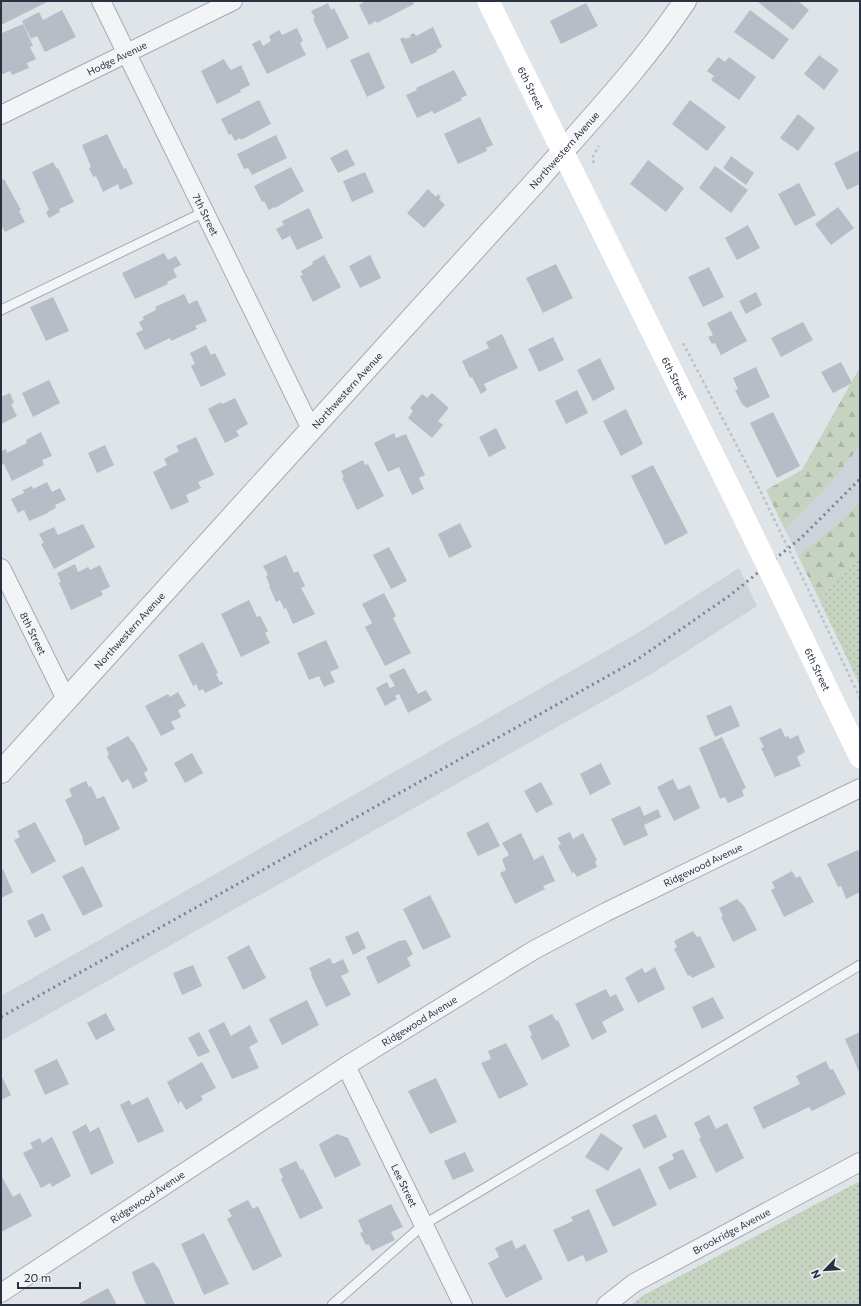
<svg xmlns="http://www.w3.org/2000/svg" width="861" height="1306" font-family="Commissioner,sans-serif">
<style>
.built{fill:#cdd3db}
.green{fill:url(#green-dots)}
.forest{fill:url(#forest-firs)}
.building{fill:#b6bdc6}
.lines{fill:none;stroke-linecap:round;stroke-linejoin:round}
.service-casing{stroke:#a4abb3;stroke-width:11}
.minor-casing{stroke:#a4abb3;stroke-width:20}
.tertiary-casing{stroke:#a4abb3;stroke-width:24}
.path{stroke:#bdc2c7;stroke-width:2.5;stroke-dasharray:3 3;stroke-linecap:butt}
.service{stroke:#f2f4f7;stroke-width:9}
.minor{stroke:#f2f4f7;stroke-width:18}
.tertiary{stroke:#f2f4f7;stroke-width:22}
.secondary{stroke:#fff;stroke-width:22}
.rail{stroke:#788493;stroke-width:3;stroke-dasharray:2 4;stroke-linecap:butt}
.path-bridge{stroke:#bdc2c7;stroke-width:2.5;stroke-dasharray:3 3;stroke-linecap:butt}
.secondary-bridge{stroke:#fff;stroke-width:22}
.labels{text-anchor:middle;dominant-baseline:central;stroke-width:3;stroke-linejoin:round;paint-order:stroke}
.street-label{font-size:10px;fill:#283240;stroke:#eff2f6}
</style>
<defs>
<pattern id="green-dots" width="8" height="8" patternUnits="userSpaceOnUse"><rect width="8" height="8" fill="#c6d3c0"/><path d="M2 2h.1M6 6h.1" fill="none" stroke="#aab6a6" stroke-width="1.8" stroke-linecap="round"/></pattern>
<pattern id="forest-firs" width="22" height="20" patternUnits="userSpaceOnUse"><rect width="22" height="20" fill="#c6d3c0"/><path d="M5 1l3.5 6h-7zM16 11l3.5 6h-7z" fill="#aab6a6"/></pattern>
</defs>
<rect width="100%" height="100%" fill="#dfe4e9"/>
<!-- built -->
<path class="built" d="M860,446V501L845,518L798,556L785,530L828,486Z
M739,568L757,606L653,673L1,1041V996L636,634Z"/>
<!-- green -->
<path class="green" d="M860,556V686L820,601L838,575Z
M860,1181V1305H631L644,1295Z"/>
<!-- forest -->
<path class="forest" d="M860,367V446L828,486L785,530L766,490L802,470Z
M860,501V556L838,575L820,601L798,556L845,518Z"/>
<!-- building -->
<path class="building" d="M1,1H49L1,25Z
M365,1H413L414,4L377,23L376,21L369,25L359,5Z
M759,1H798L809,10L793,30L758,2Z
M328,3L331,10L334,8L349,38L327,49L313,19L315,18L311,11Z
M586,3L598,26L561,44L550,21Z
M62,10L76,37L45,52L37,36L31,39L22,21L39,12L43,20Z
M750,10L789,39L773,60L734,32Z
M23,24L33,46L30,47L36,59L27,63L29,68L12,75L10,71L1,75L2,33Z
M433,27L442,47L436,50L437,52L411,64L400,39L404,37L405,39L411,37L410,35L414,33L416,36Z
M297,28L303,41L300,43L306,55L267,74L252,44L260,40L263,46L271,41L269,36L279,30L282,35Z
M369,52L385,88L367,97L350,60Z
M819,55L839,70L824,90L804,74Z
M718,57L725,62L729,57L756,77L739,100L711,80L714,76L707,71Z
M224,59L229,68H230L231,70L241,65L250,85L240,90L241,92L217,104L201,71Z
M454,70L467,95L461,98L462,100L434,114L432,111L417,118L406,95L417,90L416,88Z
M259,100L271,124L241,140L240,138L235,141L231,134L229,135L221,119Z
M690,100L726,127L707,151L672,124Z
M798,114L815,128L798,151L780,138Z
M480,117L493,145L486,148L487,151L458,164L444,134Z
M107,134L124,169L126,168L133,184L120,190L118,184L103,192L96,176L93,177L89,168L91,167L82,145Z
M276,135L287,158L252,175L248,168L244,169L237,154Z
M347,149L355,165L338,173L330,158Z
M860,150V184L847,190L834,163Z
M731,156L754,173L746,185L723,168Z
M648,160L684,188L666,212L630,184Z
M53,162L57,169L58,168L74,202L59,209L60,212L49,218L46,212L49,210L32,172Z
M715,166L748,190L731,213L699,188Z
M291,167L304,191L275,208L274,207L269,210L264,201L262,202L254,186Z
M365,172L374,192L352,202L343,181Z
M4,179L21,210L19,211L25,222L5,232L1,225V180Z
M799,183L816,215L795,226L778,194Z
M428,189L436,197L438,194L441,197L439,199L445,205L424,228L407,213Z
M838,207L854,228L831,245L815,224Z
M309,208L323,238L297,250L290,236L282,240L276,229L284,225L282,221Z
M748,225L760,248L737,260L725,238Z
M164,253L168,260L176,256L181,265L173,269L177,277L167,282L168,284L135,299L122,273Z
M324,255L341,287L313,302L300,276L303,275L301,271L313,264L312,262Z
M370,255L381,278L360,288L349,266Z
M556,264L573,298L543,313L526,278Z
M709,267L724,297L703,307L688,277Z
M756,292L762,305L746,314L739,301Z
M184,294L189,304L197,300L207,321L195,326L197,329L171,341L170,338L145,350L136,333L143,330L139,322L144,319L142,317L156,310L155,307Z
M53,297L69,331L46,341L30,307Z
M731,311L747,341L721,355L715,343L712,344L708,337L713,335L707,323Z
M803,322L813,340L781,357L771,338Z
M502,334L518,368L484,384L487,390L481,394L472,377L470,378L462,361L489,348L486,342Z
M553,337L564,360L539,372L528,349Z
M206,345L211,355L215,353L226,375L201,387L191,366L195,364L190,353Z
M600,358L615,389L593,401L577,370Z
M841,362L852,383L833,393L821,372Z
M756,367L770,397L747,408L742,404L735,390L738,389L733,378Z
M49,380L60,403L33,417L22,393Z
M577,390L588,413L566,424L555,401Z
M10,393L14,403L11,404L17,416L1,424V397Z
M432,393L449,408L438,421L443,425L432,438L408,418L413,411L410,408L422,394L427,398Z
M235,398L248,424L236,431L239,436L225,443L208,409L221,402L222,404Z
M626,409L643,444L621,456L603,421Z
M773,412L800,466L777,478L750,423Z
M496,428L506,448L489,457L479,437Z
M41,432L52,456L42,460L44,465L12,481L4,464L1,465V451L6,449L7,453L27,443L26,440Z
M394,433L396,438L406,434L425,475L419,478L424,489L412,495L399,467L388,472L374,443Z
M196,437L214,475L198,482L201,488L186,495L189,502L171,510L153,472L167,465L164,459L179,451L176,446Z
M105,445L114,465L97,473L88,453Z
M363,460L365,465L368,464L384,496L357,510L342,478L344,477L341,471Z
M653,465L688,533L665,545L631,476Z
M47,482L52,492L60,488L66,500L55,505L56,508L48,512V513L29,521L24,510L18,513L11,499L24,493L23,490L32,486L33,489Z
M460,523L472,547L449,558L438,534Z
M83,524L95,547L54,569L41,544L44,543L39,534L54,527L58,535Z
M389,547L407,581L391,589L373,555Z
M286,555L294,573L298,571L305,586L301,588L315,614L293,624L286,608L284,609L280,600L276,602L269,586H270L266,576L268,575L263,566Z
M75,564L78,572L88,567L90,570L100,565L110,587L101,591L103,595L71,610L59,583L61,582L57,573Z
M384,593L396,616L393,618L411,653L385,666L365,627L372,623L362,604Z
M249,600L257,617L260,616L268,631L265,633L270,643L241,657L221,614Z
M326,640L339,668L330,672L335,682L324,687L319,676L309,680L297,653Z
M203,642L218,673L216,674L220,682L222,681L223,684L205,693L203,689L199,691L196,684L193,686L178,655Z
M404,668L418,694L426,690L432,700L408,713L399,694L395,696L397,699L385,706L376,688L387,682L390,688L395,686L389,675Z
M178,692L186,706L178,710L181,717L171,722L175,729L161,736L145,706L168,694L170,697Z
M731,705L740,726L715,737L706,716Z
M781,728L785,737L788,736L790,739L798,735L805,752L797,757L801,766L775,777L761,748L764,747L759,738Z
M128,736L132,742H133L148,770L144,773L148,781L133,789L128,779L122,783L107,756L109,755L106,748Z
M722,737L746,788L742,790L744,796L728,803L725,797L720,799L699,748Z
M192,753L203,773L185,783L174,763Z
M601,763L611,784L590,795L580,774Z
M673,779L678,790L690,785L700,808L674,821L657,787Z
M86,781L89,787L91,786L97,799L104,796L120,829L85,846L82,839L83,838L65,800L72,796L69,789Z
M541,782L553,804L536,813L524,791Z
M640,806L644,816L658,809L661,817L644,825L648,835L624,846L611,819Z
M35,822L56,861L32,874L14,840L20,837L17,831Z
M488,822L500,846L478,856L466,833Z
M570,832L573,839L583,833L597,860L595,862L597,867L577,877L574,872L572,873L558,846L561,844L557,838Z
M521,833L534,860L543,855L555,881L543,886L545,889L515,904L500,873L506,870L502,859L509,855L502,843Z
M858,850L860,855V892L846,899L841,886L838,887L827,864Z
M83,866L103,906L83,916L62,876Z
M3,869L13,892L1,898V870Z
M792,871L796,878L800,876L814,902L784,917L771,890L775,888L772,882Z
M430,895L451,937L423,950L403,909Z
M737,899L744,906L757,930L733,942L721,917L723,916L719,908Z
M43,913L51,930L35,938L27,921Z
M358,931L366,948L353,955L345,937Z
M693,931L697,937L700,936L715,967L692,978L690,975L688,976L674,949L677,947L674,941Z
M406,940L413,954L407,958L411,966L378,984L366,957L399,941Z
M249,945L266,978L243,990L227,957Z
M330,958L333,964L343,959L349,972L341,976L351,995L326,1007L311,975L312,974L309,968Z
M193,965L202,986L182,995L173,973Z
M655,967L665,989L638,1003L625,978L642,968L645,973Z
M606,989L610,997L616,994L624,1010L602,1022L607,1032L592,1040L575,1004Z
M713,997L724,1018L702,1029L692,1007Z
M307,1000L319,1025L282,1045L269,1019Z
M106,1013L115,1030L96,1040L87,1023Z
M552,1014L556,1021L558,1020L570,1046L542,1060L530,1036L532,1035L528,1026Z
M224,1022L231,1036L250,1025L258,1042L249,1047L259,1068L232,1079L208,1030Z
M199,1032L210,1052L198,1057L188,1038Z
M860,1032V1074L845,1039Z
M506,1043L528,1085L499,1099L481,1063L491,1059L488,1051Z
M57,1059L69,1084L45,1095L34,1070Z
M826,1061L830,1070L833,1069L846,1094L812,1111L809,1107L763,1129L753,1107L800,1084L796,1076Z
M202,1062L216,1088L201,1096L203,1100L186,1110L181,1101L178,1104L167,1082Z
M1,1075L11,1095L1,1100Z
M436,1078L457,1122L430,1134L408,1091Z
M148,1097L164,1131L138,1143L120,1105L129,1100L132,1105Z
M656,1114L667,1137L644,1149L632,1125Z
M709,1115L716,1129L727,1123L744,1158L716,1173L699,1139L701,1138L694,1123Z
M86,1124L90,1132L99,1127L114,1163L91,1175L72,1132Z
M601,1133L623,1148L608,1171L585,1157Z
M337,1134L348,1138L361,1165L335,1178L322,1152L319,1144Z
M52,1137L71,1176L52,1187L50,1183L41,1188L23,1153L33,1148L30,1143L40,1138L42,1143Z
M683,1149L697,1177L669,1190L658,1167L674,1159L672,1154Z
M465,1152L474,1171L453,1180L444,1161Z
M296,1161L301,1170L303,1169L323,1208L300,1219L281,1179L283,1178L279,1169Z
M640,1168L657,1205L613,1227L595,1190Z
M1,1175L13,1197L20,1193L32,1216L1,1232Z
M248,1200L253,1209L258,1206L282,1256L253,1271L227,1219L232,1216L228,1210Z
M391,1204L403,1227L391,1232L395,1240L372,1251L369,1244L366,1245L360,1233L363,1232L358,1220Z
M589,1209L608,1252L586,1262L583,1255L568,1262L553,1230L573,1221L571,1217Z
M204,1233L229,1284L204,1295L181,1244Z
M512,1240L516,1249L525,1244L543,1279L506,1298L488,1263L499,1257L495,1248Z
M153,1262L159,1269L175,1305H146L135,1281L132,1272Z
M108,1288L117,1305H81L80,1303Z"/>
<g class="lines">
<!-- service casing -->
<g class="service-casing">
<path id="service" d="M1,310L204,212
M332,1305L423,1225L860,965"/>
</g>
<!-- minor casing -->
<g class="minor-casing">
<g id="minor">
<path id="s1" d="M101,1L311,429"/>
<path id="s2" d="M1,115L233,1"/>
<path id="s3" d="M1,568L66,699"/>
<path id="s4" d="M346,1066L463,1305"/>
<path id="s5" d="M1,1293L346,1066L534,950L606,912L860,788"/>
<path id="s6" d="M606,1305L634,1283L860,1162"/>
</g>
</g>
<!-- tertiary casing -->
<g class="tertiary-casing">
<g id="tertiary">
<path id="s7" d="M1,772L540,177C590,120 643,64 685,1"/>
</g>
</g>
<!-- path -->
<path class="path" d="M594,163L592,158L599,146
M683,343L758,486
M823,620L860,698"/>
<!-- service -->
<use href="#service" class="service"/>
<!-- minor -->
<use href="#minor" class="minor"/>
<!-- tertiary -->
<use href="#tertiary" class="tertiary"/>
<!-- secondary -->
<g class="secondary">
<path id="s8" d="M488,1L739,507"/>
<path id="s9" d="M802,637L860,757"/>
</g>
<!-- rail -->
<path class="rail" d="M1,1017L638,659L729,596L801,538L860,479"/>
<!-- path-bridge -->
<path class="path-bridge" d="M758,486L823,620"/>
<!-- secondary-bridge -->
<path class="secondary-bridge" d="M739,507L802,637"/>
</g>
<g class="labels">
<!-- street labels -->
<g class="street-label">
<text stroke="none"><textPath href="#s2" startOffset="129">Hodge Avenue</textPath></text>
<text stroke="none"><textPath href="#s8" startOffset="97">6th Street</textPath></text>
<text stroke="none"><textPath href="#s7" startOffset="839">Northwestern Avenue</textPath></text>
<text stroke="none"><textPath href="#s1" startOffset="238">7th Street</textPath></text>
<text stroke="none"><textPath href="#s8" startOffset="421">6th Street</textPath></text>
<text stroke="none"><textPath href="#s7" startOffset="515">Northwestern Avenue</textPath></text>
<text stroke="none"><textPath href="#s7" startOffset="191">Northwestern Avenue</textPath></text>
<text stroke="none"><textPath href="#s3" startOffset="73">8th Street</textPath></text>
<text stroke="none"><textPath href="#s9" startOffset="36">6th Street</textPath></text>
<text stroke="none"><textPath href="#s5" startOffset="823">Ridgewood Avenue</textPath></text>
<text stroke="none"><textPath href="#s5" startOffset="499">Ridgewood Avenue</textPath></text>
<text stroke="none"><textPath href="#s4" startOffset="133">Lee Street</textPath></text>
<text stroke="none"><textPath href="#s5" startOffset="175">Ridgewood Avenue</textPath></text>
<text stroke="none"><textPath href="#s6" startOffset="146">Brookridge Avenue</textPath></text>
</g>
</g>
<!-- border -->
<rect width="861" height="1306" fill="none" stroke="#283240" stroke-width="4"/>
<!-- north arrow -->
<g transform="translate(825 1270) rotate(245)" stroke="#eff2f6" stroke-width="3" paint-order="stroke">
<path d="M0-3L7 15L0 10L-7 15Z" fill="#283240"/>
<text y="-6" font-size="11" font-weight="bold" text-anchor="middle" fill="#283240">N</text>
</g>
<!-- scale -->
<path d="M18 1282v6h62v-6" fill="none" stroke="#283240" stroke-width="2"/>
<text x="24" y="1282" font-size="12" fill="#283240" stroke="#eff2f6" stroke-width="3" paint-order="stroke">20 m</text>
</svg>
